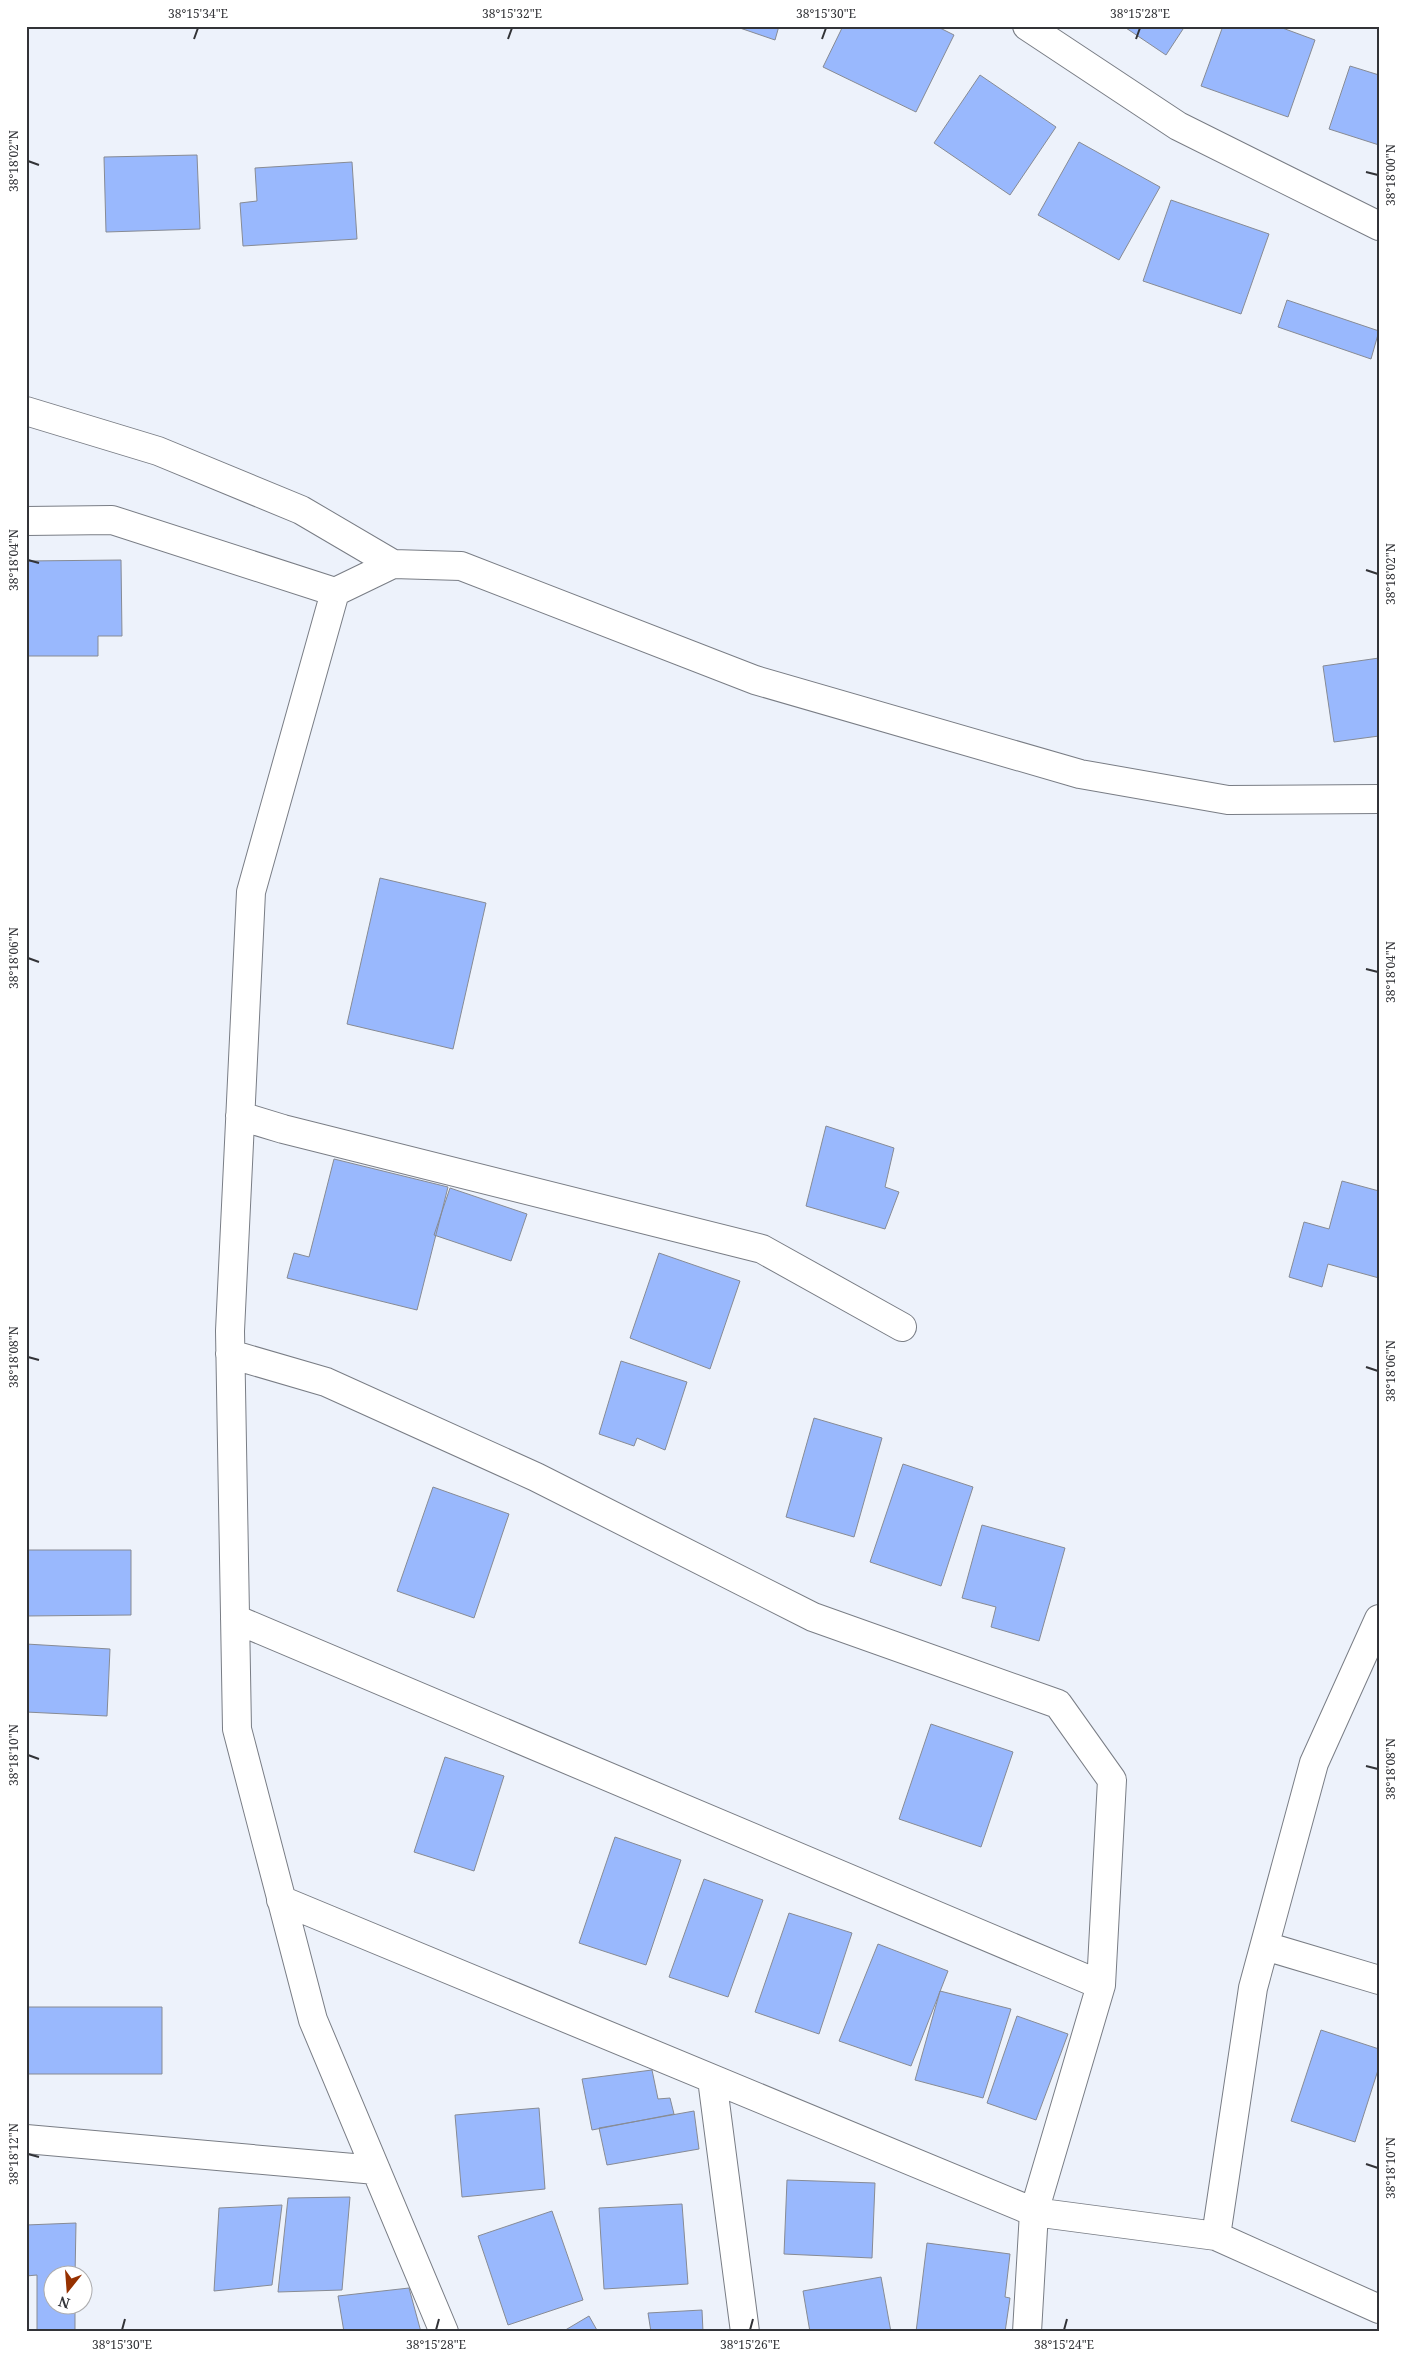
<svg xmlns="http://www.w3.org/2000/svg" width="1405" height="2358" font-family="'Noto Serif',serif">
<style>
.building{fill:#99b8fd;stroke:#878b94}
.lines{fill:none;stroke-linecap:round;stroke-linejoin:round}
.minor-casing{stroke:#797d85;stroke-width:30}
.minor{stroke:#fff;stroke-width:28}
.ticks{fill:none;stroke:#323337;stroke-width:2}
.neatline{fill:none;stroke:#323337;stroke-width:2}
.ticks-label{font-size:12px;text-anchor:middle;fill:#323337}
</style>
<rect width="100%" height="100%" fill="#edf2fb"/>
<!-- building -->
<path class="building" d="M734,26H779L775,40Z
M843,26H936L954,35L916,112L823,67Z
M1123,26H1185L1166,55Z
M1223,26H1277L1315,40L1288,117L1201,86Z
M1350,66L1379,75V145L1329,129Z
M980,75L1056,127L1010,195L934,143Z
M1079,142L1160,187L1119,260L1038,215Z
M197,155L200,229L106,232L104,157Z
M352,162L357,239L243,246L240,203L257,201L255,168Z
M1171,200L1269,234L1241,314L1143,281Z
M1287,300L1379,331L1371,359L1278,327Z
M121,560L122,636H98V656H26V561Z
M1379,658V736L1334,742L1323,666Z
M380,878L486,903L453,1049L347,1024Z
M826,1126L894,1148L885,1187L899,1192L885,1229L806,1206Z
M334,1159L448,1187L417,1310L287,1278L294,1253L309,1257Z
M1342,1181L1379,1191V1278L1328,1264L1322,1287L1289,1277L1304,1222L1329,1229Z
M450,1188L527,1214L511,1261L434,1235Z
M659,1253L740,1281L710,1369L630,1338Z
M621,1361L687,1382L665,1450L637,1438L634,1446L599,1434Z
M814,1418L882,1438L854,1537L786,1517Z
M903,1464L973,1487L941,1586L870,1562Z
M433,1487L509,1514L474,1618L397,1591Z
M982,1525L1065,1548L1039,1641L991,1627L996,1607L962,1598Z
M26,1550H131V1615L26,1616Z
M26,1644L110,1649L107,1716L26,1712Z
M931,1724L1013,1752L981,1847L899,1819Z
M445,1757L504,1776L474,1871L414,1852Z
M615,1837L681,1860L646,1965L579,1943Z
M704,1879L763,1900L728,1997L669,1977Z
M789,1913L852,1933L819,2034L755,2012Z
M878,1944L948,1971L911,2066L839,2041Z
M940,1991L1011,2009L983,2098L915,2080Z
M26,2007H162V2074H26Z
M1017,2016L1068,2034L1036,2120L987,2103Z
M1321,2030L1379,2049V2067L1355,2142L1291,2121Z
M652,2070L658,2099L670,2098L674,2114L592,2130L582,2079Z
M539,2108L545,2189L462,2197L455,2115Z
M694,2111L699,2149L607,2165L599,2128Z
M787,2180L875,2183L872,2258L784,2254Z
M350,2197L342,2290L278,2292L288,2198Z
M682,2204L688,2284L604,2289L599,2208Z
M282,2205L272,2285L214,2291L219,2208Z
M552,2211L583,2300L508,2325L478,2236Z
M76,2223L75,2276H52V2306H75V2332H37V2275L26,2276V2225Z
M927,2243L1010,2254L1005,2297L1010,2298L1005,2332H916Z
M881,2277L891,2332H810L803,2291Z
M409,2288L421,2332H344L338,2296Z
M702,2310L703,2332H651L648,2313Z
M589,2316L598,2332H562Z"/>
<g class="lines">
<!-- minor casing -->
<g class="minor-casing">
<path id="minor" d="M1027,26L1178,126L1379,226
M26,411L158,451L301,510L393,564
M26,521L112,520L335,592L251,892L230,1331L237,1729L313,2020L444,2332
M335,592L393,564L461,566L755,680L1080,774L1228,800L1379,799
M240,1116L283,1129L762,1249L902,1327
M230,1354L326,1382L536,1477L813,1617L1058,1704L1112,1780L1101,1985
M235,1619L1101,1985L1034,2212L1216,2236L1379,2309
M281,1900L1034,2212L1027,2332
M1265,1946L1379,1980
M712,2079L745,2332
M26,2139L376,2170
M1216,2236L1253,1988L1314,1763L1379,1619"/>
</g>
<!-- minor -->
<use href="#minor" class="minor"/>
</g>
<!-- ticks -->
<path class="ticks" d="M194,39L198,28M508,39L512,28M822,39L826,28M1136,39L1140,28M28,161L39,165M1366,172L1378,175M28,560L39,563M1366,570L1378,574M28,958L39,962M1366,969L1378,972M28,1357L39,1360M1366,1367L1378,1371M28,1755L39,1759M1366,1766L1378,1769M28,2154L39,2157M1366,2164L1378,2168M122,2330L125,2319M436,2330L439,2319M750,2330L753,2319M1064,2330L1067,2319"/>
<!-- border -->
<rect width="1405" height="2358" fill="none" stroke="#ffffff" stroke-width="55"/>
<!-- north arrow -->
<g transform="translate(68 2290) rotate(197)"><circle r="24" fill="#ffffff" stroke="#adadaf"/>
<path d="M0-4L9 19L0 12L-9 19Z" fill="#963100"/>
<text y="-8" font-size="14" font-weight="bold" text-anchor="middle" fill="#323337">N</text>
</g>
<rect x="28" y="28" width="1350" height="2302" class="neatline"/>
<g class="ticks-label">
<text x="198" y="18">38°15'34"E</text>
<text x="512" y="18">38°15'32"E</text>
<text x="826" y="18">38°15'30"E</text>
<text x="1140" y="18">38°15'28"E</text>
<text transform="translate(14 161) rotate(-90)" y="4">38°18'02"N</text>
<text transform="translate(1391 175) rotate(-90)" y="4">38°18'00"N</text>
<text transform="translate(14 560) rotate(-90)" y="4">38°18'04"N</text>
<text transform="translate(1391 574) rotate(-90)" y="4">38°18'02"N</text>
<text transform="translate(14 958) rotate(-90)" y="4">38°18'06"N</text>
<text transform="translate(1391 972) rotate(-90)" y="4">38°18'04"N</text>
<text transform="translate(14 1357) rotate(-90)" y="4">38°18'08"N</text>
<text transform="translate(1391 1371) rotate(-90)" y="4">38°18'06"N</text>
<text transform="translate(14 1755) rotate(-90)" y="4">38°18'10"N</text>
<text transform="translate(1391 1769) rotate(-90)" y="4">38°18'08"N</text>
<text transform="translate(14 2154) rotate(-90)" y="4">38°18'12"N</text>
<text transform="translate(1391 2168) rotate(-90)" y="4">38°18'10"N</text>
<text x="122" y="2349">38°15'30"E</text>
<text x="436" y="2349">38°15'28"E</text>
<text x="750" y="2349">38°15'26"E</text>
<text x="1064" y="2349">38°15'24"E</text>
</g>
</svg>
